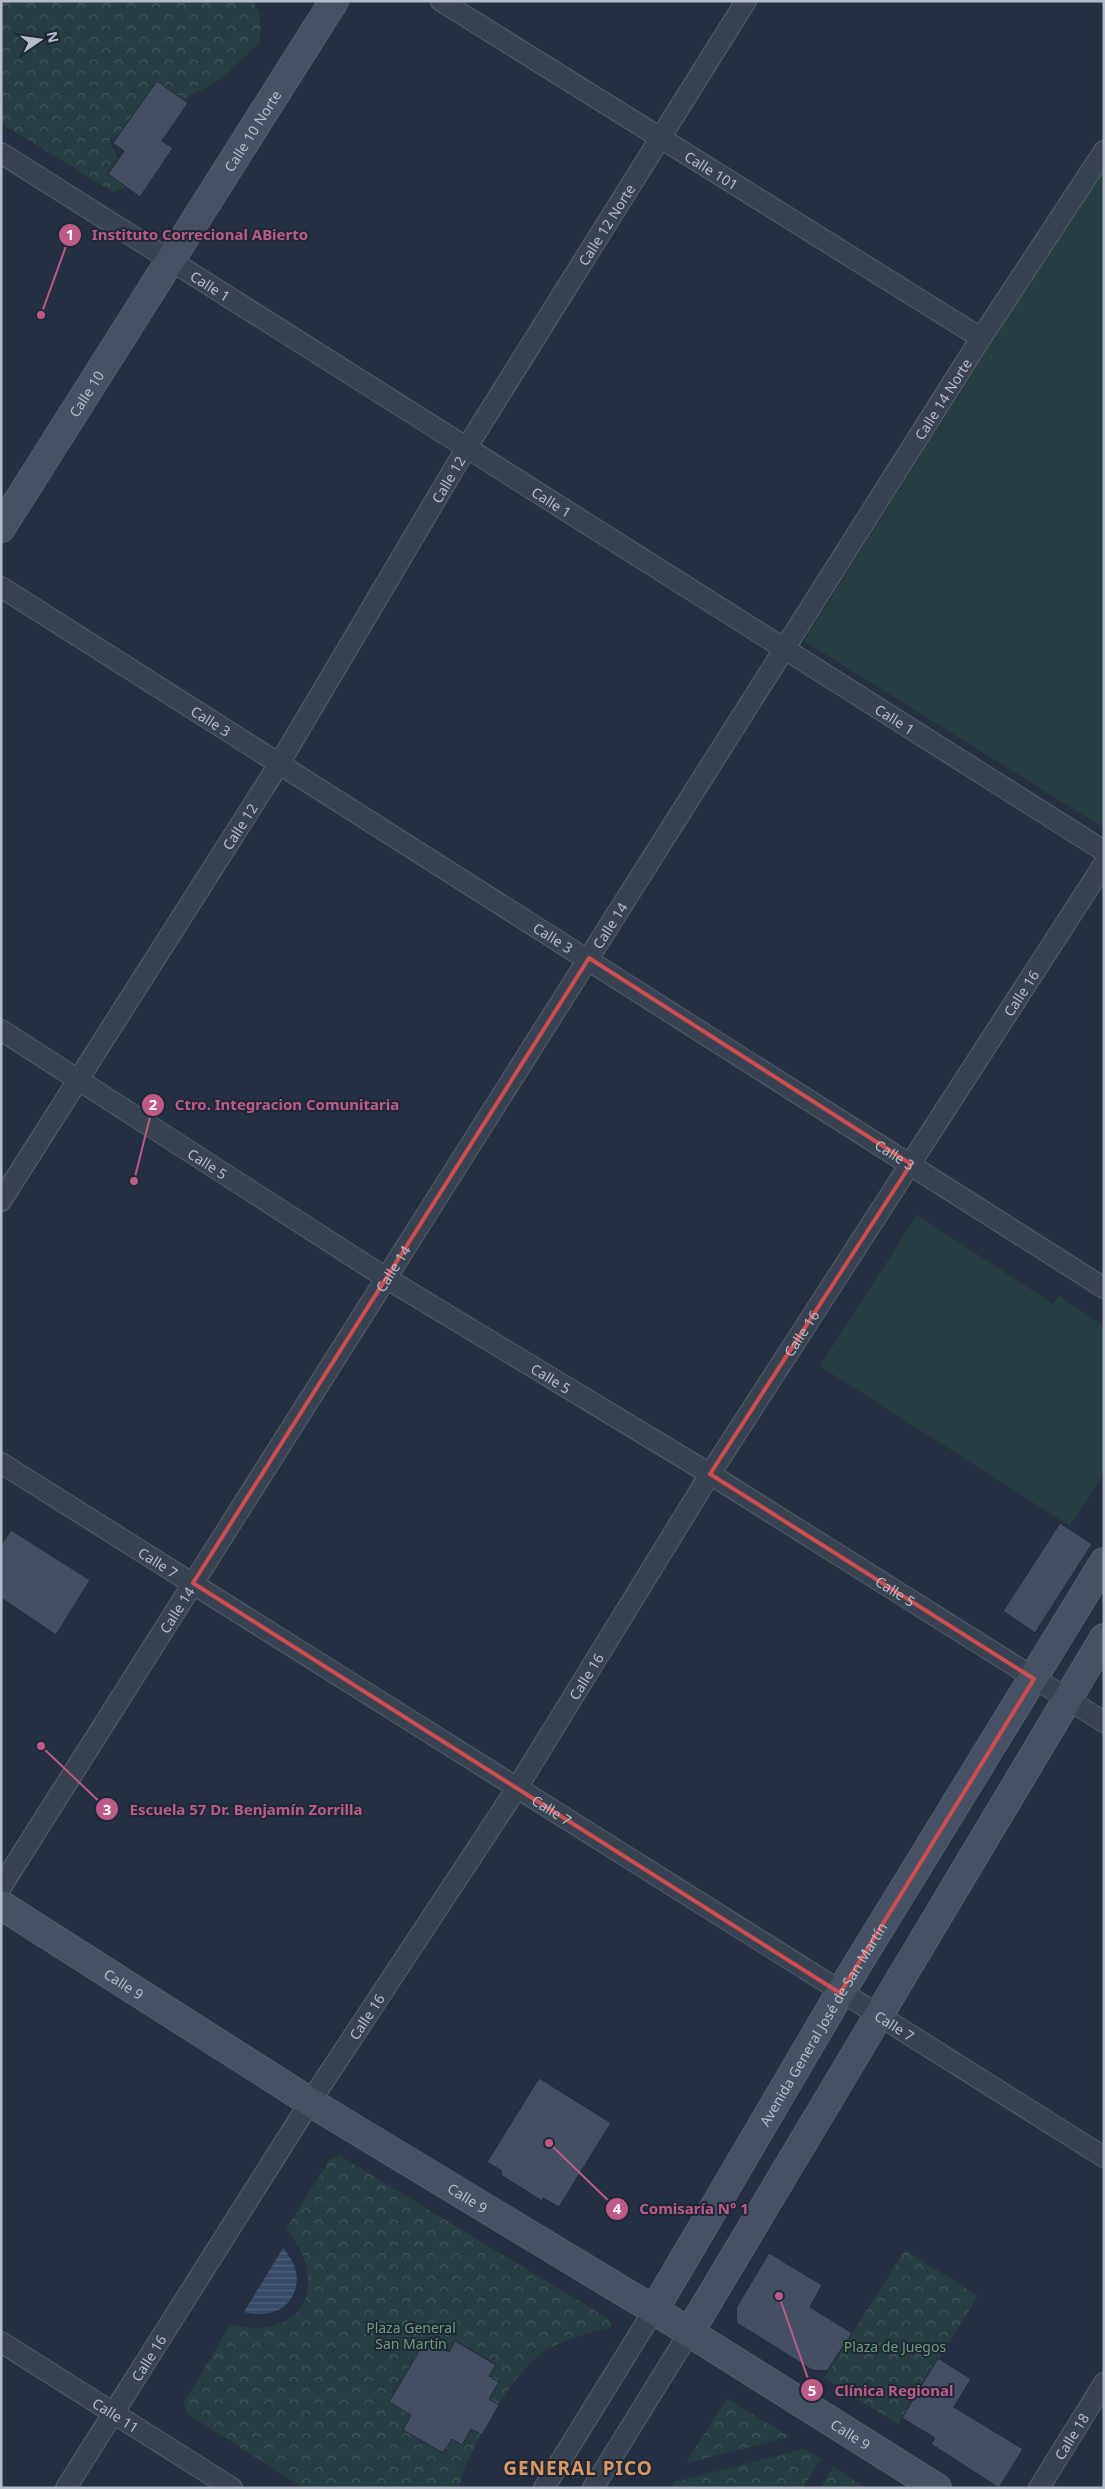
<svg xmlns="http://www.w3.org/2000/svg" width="1105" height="2489" font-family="'Noto Sans',sans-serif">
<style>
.forest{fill:url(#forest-crowns)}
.pitch{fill:#263e42}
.water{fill:url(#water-rules)}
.building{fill:#435063;stroke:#1f2938}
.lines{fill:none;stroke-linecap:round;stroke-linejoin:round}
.street-casing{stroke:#56606e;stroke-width:22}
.secondary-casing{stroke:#56606e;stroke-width:30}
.street{stroke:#384250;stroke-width:20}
.secondary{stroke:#465164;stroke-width:28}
.marked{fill:none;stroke:#ce4d51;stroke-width:4;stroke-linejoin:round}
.labels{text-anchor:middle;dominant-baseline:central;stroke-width:4;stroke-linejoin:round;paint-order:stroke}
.street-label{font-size:14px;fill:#b5bdcb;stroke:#1d2736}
.park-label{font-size:14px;fill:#6b9d77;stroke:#1d2736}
.district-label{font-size:19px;font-weight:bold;letter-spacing:1px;fill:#da9761;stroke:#1d2736}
.leader{fill:none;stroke:#bd5a88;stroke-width:2}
.callout-dot{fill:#bd5a88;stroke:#1d2736;stroke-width:2}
.mark-label{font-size:15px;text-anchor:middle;font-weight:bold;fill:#fff}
.callout-label{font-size:15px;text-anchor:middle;font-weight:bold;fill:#bd5a88;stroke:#1d2736;stroke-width:4;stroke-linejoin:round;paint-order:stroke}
</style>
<defs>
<pattern id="forest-crowns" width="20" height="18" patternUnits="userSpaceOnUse" patternTransform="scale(1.25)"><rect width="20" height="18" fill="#263e42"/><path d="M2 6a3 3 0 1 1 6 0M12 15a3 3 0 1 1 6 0" fill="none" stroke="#43585c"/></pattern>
<pattern id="water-rules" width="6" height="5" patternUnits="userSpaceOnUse" patternTransform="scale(1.25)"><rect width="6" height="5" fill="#374b69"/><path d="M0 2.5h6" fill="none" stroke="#52637d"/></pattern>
</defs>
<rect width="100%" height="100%" fill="#243041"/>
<!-- forest -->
<path class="forest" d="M1,1H252L260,12V42L221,79L183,100L143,114L109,141L126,174L125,188L113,192L1,123Z
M340,2156L607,2318L612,2327C588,2333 564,2339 543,2352C512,2373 467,2451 459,2488H304L188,2414L184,2403L230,2325C242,2327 256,2329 268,2327C322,2317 315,2261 286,2229L331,2158Z
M905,2250L978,2296L898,2424L824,2378Z
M727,2398L790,2437L686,2463Z
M804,2449L821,2459L803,2488H671L675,2482Z
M833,2467L866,2488H820Z"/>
<!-- pitch -->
<path class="pitch" d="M1104,164V828L804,641Z
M917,1215L1053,1304L1059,1296L1104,1326V1473L1070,1526L820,1366Z"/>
<!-- water -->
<path class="water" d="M283,2248C314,2282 289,2324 244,2312Z"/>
<!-- building -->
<path class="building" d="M157,81L188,103L162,141L173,148L140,197L108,174L124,151L113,143Z
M1060,1523L1092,1544L1035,1633L1003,1611Z
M11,1530L90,1580L56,1635L1,1598V1545Z
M539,2078L611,2123L559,2207L543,2198L542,2201L501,2175L502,2171L487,2162Z
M769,2253L822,2285L810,2307L852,2333L827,2371L812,2370L737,2323L736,2308Z
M426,2339L449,2352L455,2341L496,2365L489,2376L499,2382L489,2399L499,2405L482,2435L471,2429L462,2445L452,2439L443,2453L403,2430L411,2415L389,2402Z
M938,2358L971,2379L954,2407L1023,2449L999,2488L931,2444L935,2438L902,2418Z"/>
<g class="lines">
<!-- street casing -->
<g class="street-casing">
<g id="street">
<path id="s1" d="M441,1L981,338"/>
<path id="s2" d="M1,153L1104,851"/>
<path id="s3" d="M1,587C368,821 737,1052 1104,1288"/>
<path id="s4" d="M1,1030L386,1278L710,1474L1104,1722"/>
<path id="s5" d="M1,1201L279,764L467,447L746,1"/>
<path id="s6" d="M1,1463L1104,2157"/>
<path id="s7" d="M1,1887L981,338L1104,151"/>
<path id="s8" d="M1,2342L232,2488"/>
<path id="s9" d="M66,2488L310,2102L517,1788L710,1474L1104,864"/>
<path d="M544,2488L654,2310"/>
<path d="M593,2488L689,2333"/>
<path id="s10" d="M1039,2488L1104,2383"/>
</g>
</g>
<!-- secondary casing -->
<g class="secondary-casing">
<g id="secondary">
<path id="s11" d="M1,528L334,1"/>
<path id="s12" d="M1,1905L310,2102L654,2310L937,2488"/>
<path id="s13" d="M654,2310L840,1993L1104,1562"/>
<path d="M689,2333L1104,1638"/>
</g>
</g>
<!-- street -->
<use href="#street" class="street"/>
<!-- secondary -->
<use href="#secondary" class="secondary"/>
</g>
<!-- marked area -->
<path class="marked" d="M589,958L911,1164L710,1474L1034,1679L840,1993L193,1583Z"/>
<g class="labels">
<!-- street labels -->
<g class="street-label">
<text stroke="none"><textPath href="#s11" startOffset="470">Calle 10 Norte</textPath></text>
<text stroke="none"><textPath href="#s1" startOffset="319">Calle 101</textPath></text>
<text stroke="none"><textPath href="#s5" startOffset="1149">Calle 12 Norte</textPath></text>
<text stroke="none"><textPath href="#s2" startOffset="248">Calle 1</textPath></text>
<text stroke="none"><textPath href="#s11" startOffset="159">Calle 10</textPath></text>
<text stroke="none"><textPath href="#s7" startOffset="1761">Calle 14 Norte</textPath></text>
<text stroke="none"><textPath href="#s5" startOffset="849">Calle 12</textPath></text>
<text stroke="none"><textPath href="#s2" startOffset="652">Calle 1</textPath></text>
<text stroke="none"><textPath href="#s2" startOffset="1058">Calle 1</textPath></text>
<text stroke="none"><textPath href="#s3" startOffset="249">Calle 3</textPath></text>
<text stroke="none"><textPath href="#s5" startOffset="444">Calle 12</textPath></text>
<text stroke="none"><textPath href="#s7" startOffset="1138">Calle 14</textPath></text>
<text stroke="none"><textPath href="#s3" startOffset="654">Calle 3</textPath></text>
<text stroke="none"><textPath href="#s9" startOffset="1774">Calle 16</textPath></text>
<text stroke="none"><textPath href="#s3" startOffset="1059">Calle 3</textPath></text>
<text stroke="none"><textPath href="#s4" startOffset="246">Calle 5</textPath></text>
<text stroke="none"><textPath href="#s7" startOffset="732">Calle 14</textPath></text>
<text stroke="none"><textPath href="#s9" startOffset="1369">Calle 16</textPath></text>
<text stroke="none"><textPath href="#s4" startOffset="651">Calle 5</textPath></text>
<text stroke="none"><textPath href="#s6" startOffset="186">Calle 7</textPath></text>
<text stroke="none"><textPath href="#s4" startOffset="1056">Calle 5</textPath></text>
<text stroke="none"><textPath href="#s7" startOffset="328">Calle 14</textPath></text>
<text stroke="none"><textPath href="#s9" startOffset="964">Calle 16</textPath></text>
<text stroke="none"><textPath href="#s6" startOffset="651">Calle 7</textPath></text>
<text stroke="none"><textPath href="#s12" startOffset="146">Calle 9</textPath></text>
<text stroke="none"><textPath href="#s9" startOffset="559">Calle 16</textPath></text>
<text stroke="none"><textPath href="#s13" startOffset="332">Avenida General José de San Martín</textPath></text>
<text stroke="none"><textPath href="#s6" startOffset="1056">Calle 7</textPath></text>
<text stroke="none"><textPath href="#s12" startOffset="551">Calle 9</textPath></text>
<text stroke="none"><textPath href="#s9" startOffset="154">Calle 16</textPath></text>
<text stroke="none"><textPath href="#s8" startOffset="136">Calle 11</textPath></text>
<text stroke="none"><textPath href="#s12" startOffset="1001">Calle 9</textPath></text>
<text stroke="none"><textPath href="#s10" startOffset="61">Calle 18</textPath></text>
</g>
<!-- park labels -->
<g class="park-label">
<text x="411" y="2327">Plaza General<tspan x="411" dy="16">San Martín</tspan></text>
<text x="895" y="2346">Plaza de Juegos</text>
</g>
<!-- district labels -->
<g class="district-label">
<text x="578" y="2468">GENERAL PICO</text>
</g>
</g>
<!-- callouts -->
<path class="leader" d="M41 315L70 235M134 1181L153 1105M41 1746L107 1809M549 2143L617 2209M779 2296L812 2390"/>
<g class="callout-dot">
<circle cx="41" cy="315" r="5"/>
<circle cx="134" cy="1181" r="5"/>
<circle cx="41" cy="1746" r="5"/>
<circle cx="549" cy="2143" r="5"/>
<circle cx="779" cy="2296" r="5"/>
<circle cx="70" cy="235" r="12"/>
<circle cx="153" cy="1105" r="12"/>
<circle cx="107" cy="1809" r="12"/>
<circle cx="617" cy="2209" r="12"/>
<circle cx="812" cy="2390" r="12"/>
</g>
<g class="mark-label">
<text x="70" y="240">1</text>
<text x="153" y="1110">2</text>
<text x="107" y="1815">3</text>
<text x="617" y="2214">4</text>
<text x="812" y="2396">5</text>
</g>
<g class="callout-label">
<text x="200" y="240">Instituto Correcional ABierto</text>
<text x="287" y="1110">Ctro. Integracion Comunitaria</text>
<text x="246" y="1815">Escuela 57 Dr. Benjamín Zorrilla</text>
<text x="694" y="2214">Comisaría N° 1</text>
<text x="894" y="2396">Clínica Regional</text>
</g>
<!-- border -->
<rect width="1105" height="2489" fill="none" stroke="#b5bdcb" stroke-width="5"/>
<!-- north arrow -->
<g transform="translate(40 40) rotate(77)" stroke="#1d2736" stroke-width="4" paint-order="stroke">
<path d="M0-4L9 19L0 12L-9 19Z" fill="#b5bdcb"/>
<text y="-8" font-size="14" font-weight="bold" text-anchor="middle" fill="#b5bdcb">N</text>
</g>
</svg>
